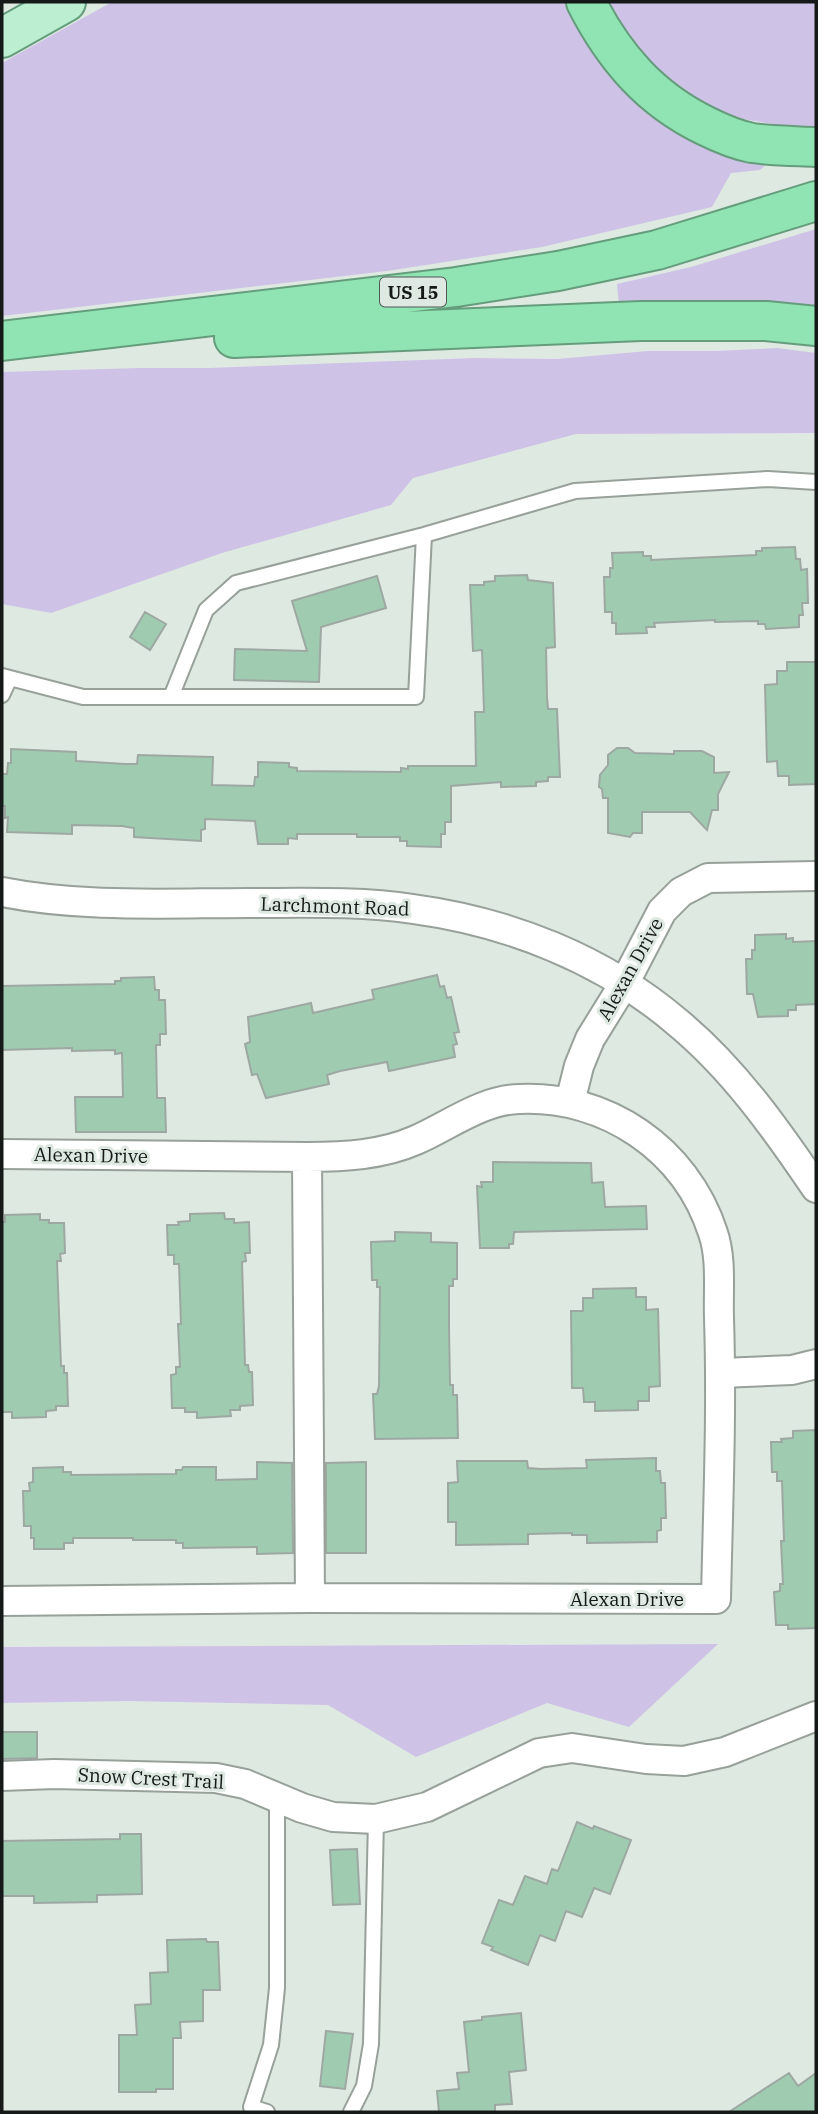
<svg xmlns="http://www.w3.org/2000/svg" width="818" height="2114" font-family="'IBM Plex Serif',serif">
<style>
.green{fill:#cfc2e7}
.building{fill:#9fccb0;stroke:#9ea8a2;stroke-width:2}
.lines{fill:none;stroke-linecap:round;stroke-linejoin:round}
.service-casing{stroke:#97a19a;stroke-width:18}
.minor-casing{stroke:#97a19a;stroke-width:32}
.primary-casing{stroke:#659d7c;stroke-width:42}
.motorway-casing{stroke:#659d7c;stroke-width:42}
.service{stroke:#fff;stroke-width:14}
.minor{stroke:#fff;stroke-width:28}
.primary{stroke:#bcefd1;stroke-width:38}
.motorway{stroke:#90e4b3;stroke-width:38}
.labels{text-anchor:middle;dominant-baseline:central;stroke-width:6;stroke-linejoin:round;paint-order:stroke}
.shield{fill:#dee9e2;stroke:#515754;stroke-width:2}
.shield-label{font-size:18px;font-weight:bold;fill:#151917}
.street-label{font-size:19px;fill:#151917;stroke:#dee9e2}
</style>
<rect width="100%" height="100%" fill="#dee9e2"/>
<!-- green -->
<path class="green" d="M112,2H569L575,18L604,67L641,106L773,159L760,170L731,173L712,207L542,247L387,271L2,316V63Z
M604,2H816V127L785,126L737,118L704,108L638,57Z
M816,229V313L619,306L617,284L691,267Z
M777,348L816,353V433L576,434L413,478L391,505L222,553L51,613L2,604V372L139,368H209L476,358L557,359L648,351H716Z
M718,1644L629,1727L547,1703L416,1757L328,1705L128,1701L2,1703V1647Z"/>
<!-- building -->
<path class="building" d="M795,547L796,559H800L801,570L807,569L808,603H802L803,615H799V627L766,629L765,624H758V621L715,622V620L654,623L655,627H646L647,633L616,634V623H612V612H605L604,577H610V568H613L612,553L643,552V556H651V560L756,555V551H762V548Z
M527,575L528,580L553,583L555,647L546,648L547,697L548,709H557L560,777H548V781L536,782V786L501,787V782L451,786V822H445V834H441V847L407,846V841H400V837H357V834H297V839L288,838V844H258L255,821L205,819V829L201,830V841L134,837V828L122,826L72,825V834L7,832L8,817L5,818V806H2V774H7L8,763H11V749L76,752V761L125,764H137L138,755L213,757L212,785L254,786L255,777H258V762L289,763V767L297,768V771L401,772V768L408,769V766H476L475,712H484L483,679L482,650L473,651L470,585H484V582L495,581V576Z
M377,576L386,608L321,627L319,682L234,680L235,649L307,651L292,601Z
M145,612L166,624L150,650L130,637Z
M787,662H816V784L789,785V776H778L777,761L767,762L765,685L777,684V671H787Z
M617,748H628L635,753L674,754V751H702L714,757V773L729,772L718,794V810H712L707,830L690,812H642V833H633L630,837L608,833V798H603L602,789L599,787L600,775L608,765V755Z
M786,934V939L793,938V942L816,941V1004L796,1005V1010H788V1016L758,1017L753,994H747L746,959H752V950H755V935Z
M437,975L440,987L444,986L447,998L451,997L459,1032L454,1033L457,1044L453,1045L455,1057L389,1071L387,1062L340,1071L327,1075L329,1084L266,1098L257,1074L252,1075L245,1044L250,1042L248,1017L311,1003L313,1013L374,999L372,990Z
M154,977L155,990H159V1000H165L166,1034H160V1045H156L157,1098H165L166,1132H76L75,1097H123L122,1053L115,1054V1050L72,1051V1048L2,1050V986L115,984V981H121V978Z
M493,1162L591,1163L592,1183L603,1182L605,1207L646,1206L647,1229L514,1232L513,1244H509V1248H480L477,1186L482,1187L481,1182H493Z
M224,1213L225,1219H234V1223L249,1222L250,1253H245L246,1261L242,1262L245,1365H248L249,1372H252L253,1405L240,1406V1410H230L231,1416L197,1418V1412H185V1408H172L171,1375L176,1374V1367H180L178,1324H181L179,1264H174V1255H168L167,1225H179L178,1222L190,1221V1214Z
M40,1214V1220H49V1223H64L65,1253L60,1254L61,1261H57L61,1366H64V1373H67L68,1406H56V1410L46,1411V1417L12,1418V1412H2V1222H5V1215Z
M395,1232L431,1233V1242L457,1243V1279H453V1286H449V1328L450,1385H453V1395H457L458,1438L375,1439L373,1394H377L379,1386L380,1287H377V1280H372L371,1242L395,1241Z
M636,1288V1297H646V1310L658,1309L660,1386L649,1387V1401H638V1410L595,1411V1402H584L583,1388H572L571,1311H583V1298H593V1289Z
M816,1430V1628L788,1629V1625H776L774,1592L780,1591V1584H783L781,1541H784L782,1481H777V1472H772L771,1442H782L781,1439L793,1438V1431Z
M656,1458V1471H660L661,1483H665L666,1518H661V1530L657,1531V1542L587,1543V1535H572V1533L528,1534V1544L456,1545V1522H448V1483L458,1482L457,1461H527L528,1468L541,1469L587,1468L586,1460Z
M257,1462L292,1463L293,1553L257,1554V1547L183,1548V1543H176V1540H133V1538H73V1543H64V1549H34V1538H31V1526H24L23,1491H30L29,1483L33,1482V1468L63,1467V1472H71V1475L176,1474V1470H182L183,1467H216V1480L257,1479Z
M366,1462V1553H326V1463Z
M2,1732H37V1758L2,1759Z
M577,1822L593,1829L594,1826L631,1840L610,1894L594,1888L582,1917L566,1911L555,1941L540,1935L528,1965L491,1950L493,1947L482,1943L499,1900L513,1905L525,1876L547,1884L552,1869L558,1871Z
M120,1834H141L142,1894L97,1895V1902L34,1903V1896H2V1841L120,1839Z
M357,1849L360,1904L333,1905L330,1850Z
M206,1939L207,1942H218L220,1990H203V2021L180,2022L181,2038H173V2089H156V2092H119V2035H137L135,2005L151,2004L150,1973L168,1972L167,1940Z
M521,2013L526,2070L509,2072L512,2104L495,2105V2112H439L437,2091L459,2089L457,2073L469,2072L464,2022L482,2020V2017Z
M326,2031L353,2034L345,2089L320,2086Z
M789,2073L798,2086L816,2073V2112H729Z"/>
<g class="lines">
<!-- service casing -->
<g class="service-casing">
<path id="service" d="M2,676L83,697H416L424,535
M2,695L9,680
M171,697L206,610L236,583L424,535L575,491L768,479L816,482
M267,2112L251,2107L271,2045L277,1988V1797
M351,2112L364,2086L371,2044L376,1819"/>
</g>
<!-- minor casing -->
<g class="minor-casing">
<path id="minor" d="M2,892C83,908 167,903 250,903C304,903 359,901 413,909C509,922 603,959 677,1022C733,1068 776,1129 816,1188
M570,1102L579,1066L590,1039L624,984L662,911L681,892L708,878L816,876
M2,1154L307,1157C344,1157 382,1155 416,1140C450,1125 482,1100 519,1099C606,1095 686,1149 713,1233C722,1259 718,1291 719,1318C722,1412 718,1506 716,1599L310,1598L2,1601
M307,1157L310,1598
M721,1373L792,1370L816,1364
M2,1776L54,1774L216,1778L245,1784L302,1808L333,1817L376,1819L427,1807L539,1753L572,1748L646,1759L684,1761L725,1752L816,1716"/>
</g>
<!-- primary casing -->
<g class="primary-casing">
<path id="primary" d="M2,38L66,2"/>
</g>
<!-- motorway casing -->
<g class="motorway-casing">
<path id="motorway" d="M586,2C614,57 650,99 706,126C720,133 737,140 752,143C773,146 795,146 816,147
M234,338L641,321H766L816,326
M2,341L456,287L558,271L657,250L816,201"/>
</g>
<!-- service -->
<use href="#service" class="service"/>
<!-- minor -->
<use href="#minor" class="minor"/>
<!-- primary -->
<use href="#primary" class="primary"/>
<!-- motorway -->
<use href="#motorway" class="motorway"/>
</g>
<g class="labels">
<!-- shield labels -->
<rect class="shield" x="380" y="277.5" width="66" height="29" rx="5"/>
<g class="shield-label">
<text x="413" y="292">US 15</text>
</g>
<!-- street labels -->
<g class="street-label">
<text transform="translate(335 906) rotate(2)">Larchmont Road</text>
<text transform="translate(630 969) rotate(-61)">Alexan Drive</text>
<text transform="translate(91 1155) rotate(1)">Alexan Drive</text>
<text x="627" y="1599">Alexan Drive</text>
<text transform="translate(151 1778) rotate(3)">Snow Crest Trail</text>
</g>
</g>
<!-- border -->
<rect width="818" height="2114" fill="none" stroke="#151917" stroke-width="7"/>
</svg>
